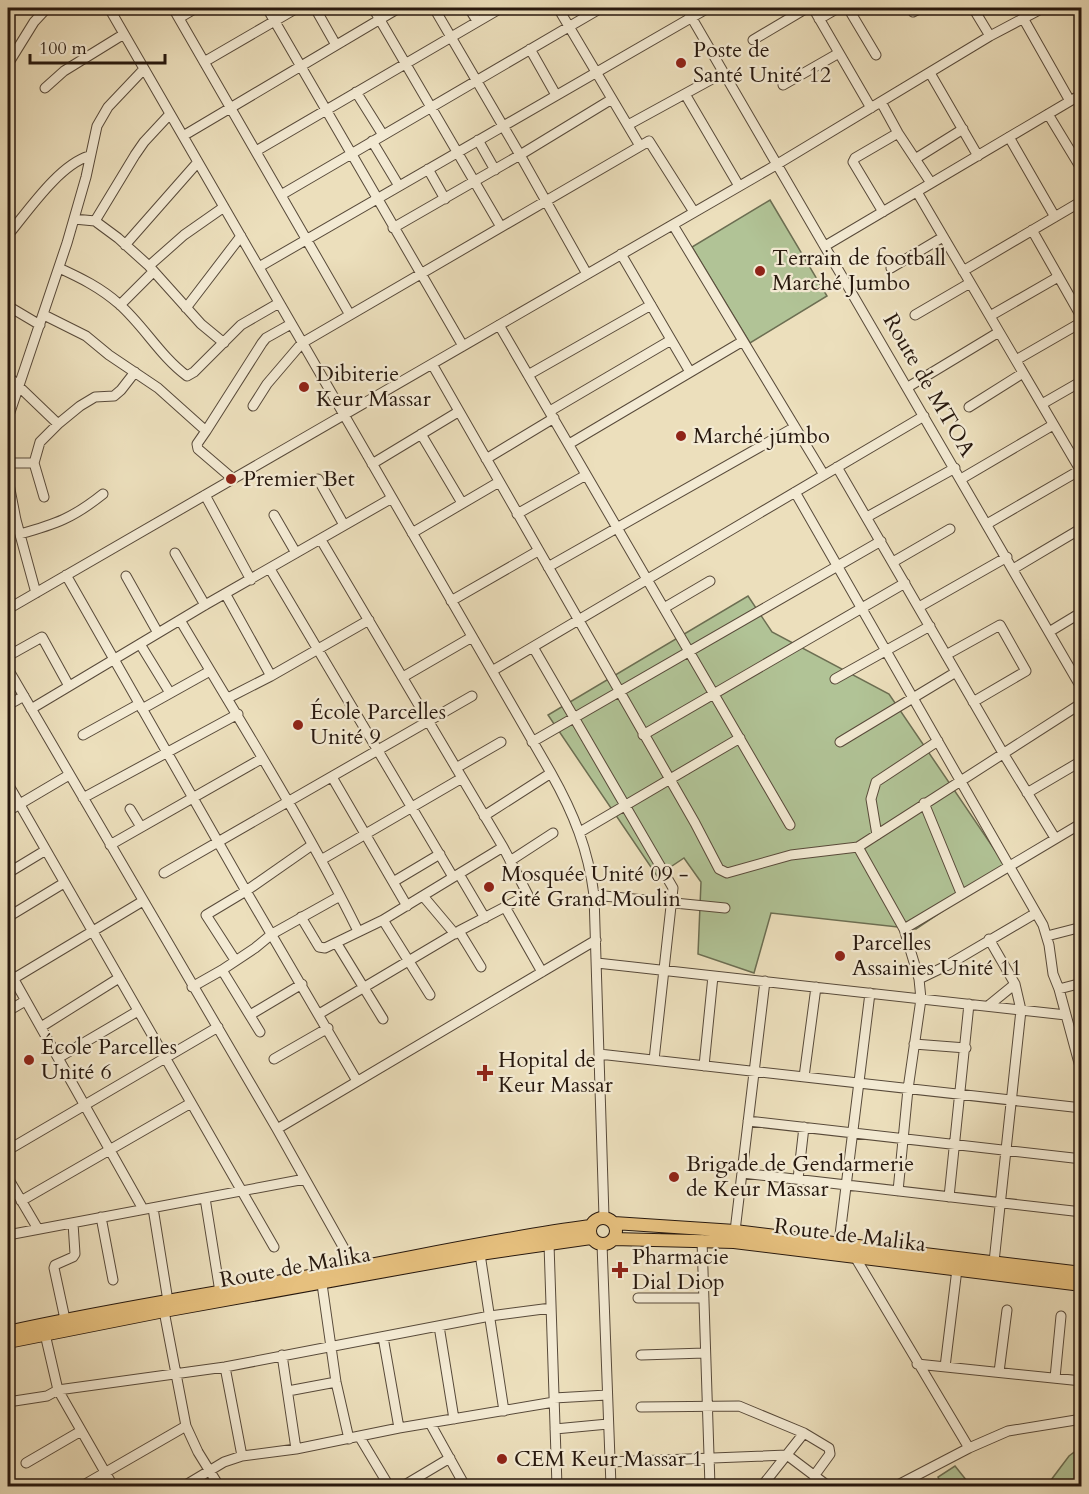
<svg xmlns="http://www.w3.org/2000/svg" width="1089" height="1494" font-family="Cardo,serif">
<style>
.green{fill:#b1c396;stroke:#6c6e52;stroke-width:1.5}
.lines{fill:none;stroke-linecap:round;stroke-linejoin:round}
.minor-casing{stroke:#584a3a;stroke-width:11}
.major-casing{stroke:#27180e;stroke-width:14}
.minor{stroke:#f3ead3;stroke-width:9}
.major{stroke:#e6c07e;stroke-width:12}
.poi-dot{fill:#8f2418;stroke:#f3ead3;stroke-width:2}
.labels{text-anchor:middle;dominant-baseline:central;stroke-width:4.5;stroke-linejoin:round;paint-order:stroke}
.poi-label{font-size:22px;fill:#27180e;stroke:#f3ead3;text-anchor:start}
.street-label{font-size:22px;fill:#27180e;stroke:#f3ead3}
</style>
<rect width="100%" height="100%" fill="#ecdfbc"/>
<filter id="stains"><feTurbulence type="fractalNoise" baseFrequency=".00333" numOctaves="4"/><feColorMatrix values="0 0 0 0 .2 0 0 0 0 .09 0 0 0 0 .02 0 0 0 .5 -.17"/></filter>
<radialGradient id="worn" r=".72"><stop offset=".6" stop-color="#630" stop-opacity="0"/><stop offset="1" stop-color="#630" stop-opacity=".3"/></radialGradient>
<!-- green -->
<path class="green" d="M770,200L827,296L750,343L692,247Z
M748,596L772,632L889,694L1007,868L916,929L771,913L754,973L698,954L701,882L684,858L657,876L548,715Z
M1081,1447V1486H1033L1051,1480L1069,1456Z
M955,1466L971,1486H942L938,1477Z"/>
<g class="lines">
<!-- minor casing -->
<g class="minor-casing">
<path id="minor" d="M109,8L551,773C574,814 588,849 594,895L604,1217
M173,8L350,315
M267,8L463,346
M315,8L336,45
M373,8L501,227
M434,8L520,155L587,274
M469,8L477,21
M558,8L640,146
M686,8L1082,689
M813,8L871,108
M848,8L876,55
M911,8L913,12L921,8
M973,8L990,36
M1079,8L1082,13
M179,18L196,8
M1023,18L1070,101
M819,19L838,8
M753,40L807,8
M530,49L556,95
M204,62L297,8
M8,64L34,22L47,8
M930,73L978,156
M783,85L839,53
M45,88L64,71L124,34
M356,92L383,135
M685,94L739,186
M881,102L898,133L931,183
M1048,114L1082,170
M628,125L723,73
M183,136L399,8
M1009,137L1055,217
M478,140L495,170
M372,141L399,186
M256,151L501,8
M915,159L963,129
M428,169L445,199
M917,192L1082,473
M281,195L601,8
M883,212L853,162L855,158L898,133
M74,219L95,221L118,238L149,266L201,324L224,343
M95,221L135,155L144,142L170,114
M673,225L824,475
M393,228L520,155L612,99
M1032,230L1082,318
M8,235C28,211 59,165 89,156
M125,245L198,162
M825,246L1082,94
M621,254L690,372
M149,266L184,235L224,207
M259,267L708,8
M59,268C81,278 101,288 119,304C144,326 160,356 187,376L194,372L241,325L279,303
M891,268L943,237
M963,271L1082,201
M120,305L153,272
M8,306L40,325
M186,308L241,236
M44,315L86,336L109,355L158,388L206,431L197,444L198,449L233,479
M915,315L970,283
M990,316L1058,277
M499,325L790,825
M1016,360L1082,322
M432,364L695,823L719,869L727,873L791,855L858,847
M528,375L651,305
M8,376L58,424
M908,387L999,332
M1042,404L1082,381
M253,406L267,384L302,343L649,141L694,212
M969,407L1023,373
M550,411L671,340
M8,418L67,243L86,177L97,126L108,107L144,69
M206,431L262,343L266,338L291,324
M421,434L462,503
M569,444L743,341
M486,459L554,418
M8,463H34
M372,464L458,412
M837,467L1003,753L1055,838
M8,479L16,520L36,593
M318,479L344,525
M961,479L1053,425
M795,492L1043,925L1049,945L1053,974L1059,989L1082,1074
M205,495L251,580
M44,497L34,463L40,442L58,424L80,406L95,397L114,396L121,390L135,372
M517,514L586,475
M274,515L296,553
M867,517L955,468
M987,524L1082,469
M412,533L499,482
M20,534C56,524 73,518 103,494
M175,553L205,605
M893,562L950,529
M548,567L795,427
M270,569L453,877
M1013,569L1082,528
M66,575L246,891L357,1081
M126,576L158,633
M226,595L271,676L228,698
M451,601L538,551
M919,607L1007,557
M664,608L710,581
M8,609L776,165L990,36L1043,8
M180,620C241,723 305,824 358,931
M1049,632L1082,612
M140,644L170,693
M533,647L673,888L654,1060
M946,655L1000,625L1026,671L973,702
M8,656L42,637L69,686
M8,669L277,1129L355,1268
M492,671L924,416
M271,676L369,620
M403,677L472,637
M835,679L930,626
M8,705L24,696
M31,709L205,605L392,498
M142,709L210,671
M83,735L139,704
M643,735L905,583
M532,742L881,541
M840,742L956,672
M456,768L501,742
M332,777L407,906
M8,784L274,1247
M1027,793L1078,763
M83,798L238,714
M924,803L961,893
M130,809L141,827
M8,811L69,775
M484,816L551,773
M580,832L740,738
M877,835L871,799L876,782L938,741
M110,845L261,759
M321,860L462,778
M510,861L553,833
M8,873L46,850
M164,873L472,696
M459,874L485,918
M393,882L440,854
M594,895L725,908
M423,896L455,934
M505,907L542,972
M8,917L64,883
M301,917L319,947L325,948L383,920L503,847
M383,920L430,995
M904,929L1082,823
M459,931L481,967
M1047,936L1082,927
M989,939L1015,984L1021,1010L994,1262
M337,944L383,1019
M235,960L206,915L246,891L312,845
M597,963L1066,1015
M8,969L143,1209
M222,970L260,1032
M13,979L143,901
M919,979L904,929L858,847L1082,703
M192,987L222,970L255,948L272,934L340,896
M1059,989L1082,983
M988,1006L1015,984
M8,1011L25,1001
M319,1014L459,931L528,895L503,847L321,540
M250,1015L302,984
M41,1027L119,978
M914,1044L966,1048
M599,1054L1082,1108
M58,1058L138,1011
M274,1059L328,1028
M704,1066L713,976
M804,1077L816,987
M748,1121L1082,1159
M277,1129L596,940
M8,1150L218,1027
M742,1173L1082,1212
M8,1178L38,1229
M798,1179L804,1127
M898,1191L908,1089L921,999L919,979L946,966L1036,913
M949,1197L969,1004
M205,1198L220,1292
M21,1201L191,1103
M153,1208L168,1301
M101,1217L113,1280
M735,1231L765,981
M8,1235L305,1179
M702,1240L710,1486
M839,1243L870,993
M549,1244L557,1486
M602,1244L611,1486
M480,1254L504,1411
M855,1257L969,1448
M322,1284L336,1382L349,1439
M8,1298V1302
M638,1298H704
M164,1311L186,1426L198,1452L219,1486
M65,1319L54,1268L55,1265L73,1257L75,1254L73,1223
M439,1326L454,1419
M45,1334L58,1390L113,1486
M383,1337L399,1428
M282,1355L296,1449
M641,1355L705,1353
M917,1364L1082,1381
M225,1367L242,1456
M945,1367L957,1269
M999,1372L1007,1310
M1055,1378L1061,1316
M288,1391L336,1382
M554,1398L607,1395
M8,1402L47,1396L58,1390L225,1367L490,1316L551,1308
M641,1407L739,1406L804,1433L829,1448L830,1454L814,1476
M430,1423L465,1486
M555,1429L608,1424
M359,1436L389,1486
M610,1462L787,1455L828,1486
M26,1463L81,1431
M82,1486L186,1426
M184,1486L224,1462L242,1456L296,1449L399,1428L554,1402
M403,1486L450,1458
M762,1486L804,1433
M896,1486L969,1448L1008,1431L1082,1419"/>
</g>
<!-- major casing -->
<g class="major-casing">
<path id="major" d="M590 1231a13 13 0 1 1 26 0a13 13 0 1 1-26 0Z
M614,1223L735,1231L1082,1273
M613,1239L734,1242L1082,1285
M8,1332C111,1309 217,1293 321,1274C411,1258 500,1238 590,1226
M8,1342L164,1311L480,1254L591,1238"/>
</g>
<!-- minor -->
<use href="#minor" class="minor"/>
<!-- major -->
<use href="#major" class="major"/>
</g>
<!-- markers -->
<g class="poi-dot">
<circle cx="681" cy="63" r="6"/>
<circle cx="760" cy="271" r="6"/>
<circle cx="304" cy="387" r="6"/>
<circle cx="681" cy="436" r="6"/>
<circle cx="231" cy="479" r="6"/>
<circle cx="298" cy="725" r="6"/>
<circle cx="489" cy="887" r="6"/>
<circle cx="840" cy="956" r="6"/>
<circle cx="29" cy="1060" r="6"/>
<path d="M482 1064h6v6h6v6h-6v6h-6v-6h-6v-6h6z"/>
<circle cx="674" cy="1177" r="6"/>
<path d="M617 1261h6v6h6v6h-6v6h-6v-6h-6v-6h6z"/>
<circle cx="502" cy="1459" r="6"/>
</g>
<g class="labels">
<!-- poi labels -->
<g class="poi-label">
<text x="693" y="50">Poste de<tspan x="693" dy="25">Santé Unité 12</tspan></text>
<text x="772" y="258">Terrain de football<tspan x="772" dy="25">Marché Jumbo</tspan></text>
<text x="316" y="374">Dibiterie<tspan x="316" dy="25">Keur Massar</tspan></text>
<text x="693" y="436">Marché jumbo</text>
<text x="243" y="479">Premier Bet</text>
<text x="310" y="712">École Parcelles<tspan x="310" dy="25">Unité 9</tspan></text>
<text x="501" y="874">Mosquée Unité 09 -<tspan x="501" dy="25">Cité Grand Moulin</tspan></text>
<text x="852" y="943">Parcelles<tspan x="852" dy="25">Assainies Unité 11</tspan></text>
<text x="41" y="1047">École Parcelles<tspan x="41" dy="25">Unité 6</tspan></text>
<text x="498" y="1060">Hopital de<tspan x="498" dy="25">Keur Massar</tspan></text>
<text x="686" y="1164">Brigade de Gendarmerie<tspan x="686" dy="25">de Keur Massar</tspan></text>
<text x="632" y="1257">Pharmacie<tspan x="632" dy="25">Dial Diop</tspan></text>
<text x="514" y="1459">CEM Keur Massar 1</text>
</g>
<!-- street labels -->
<g class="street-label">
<text transform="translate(929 385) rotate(60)">Route de MTOA</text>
<text transform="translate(850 1235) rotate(7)">Route de Malika</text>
<text transform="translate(295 1267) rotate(-10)">Route de Malika</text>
</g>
</g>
<!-- margin -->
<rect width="1089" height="1494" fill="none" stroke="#ecdfbc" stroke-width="30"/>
<rect x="9" y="9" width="1071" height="1476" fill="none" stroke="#27180e" stroke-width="3"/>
<rect x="15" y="15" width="1059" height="1464" fill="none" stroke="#27180e" stroke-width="1.5"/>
<!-- scale -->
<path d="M30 54v9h135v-9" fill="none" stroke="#27180e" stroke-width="3"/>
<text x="39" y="54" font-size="18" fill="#27180e" stroke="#f3ead3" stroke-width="4.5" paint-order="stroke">100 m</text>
<rect width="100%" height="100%" filter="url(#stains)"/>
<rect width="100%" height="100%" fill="url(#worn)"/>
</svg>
